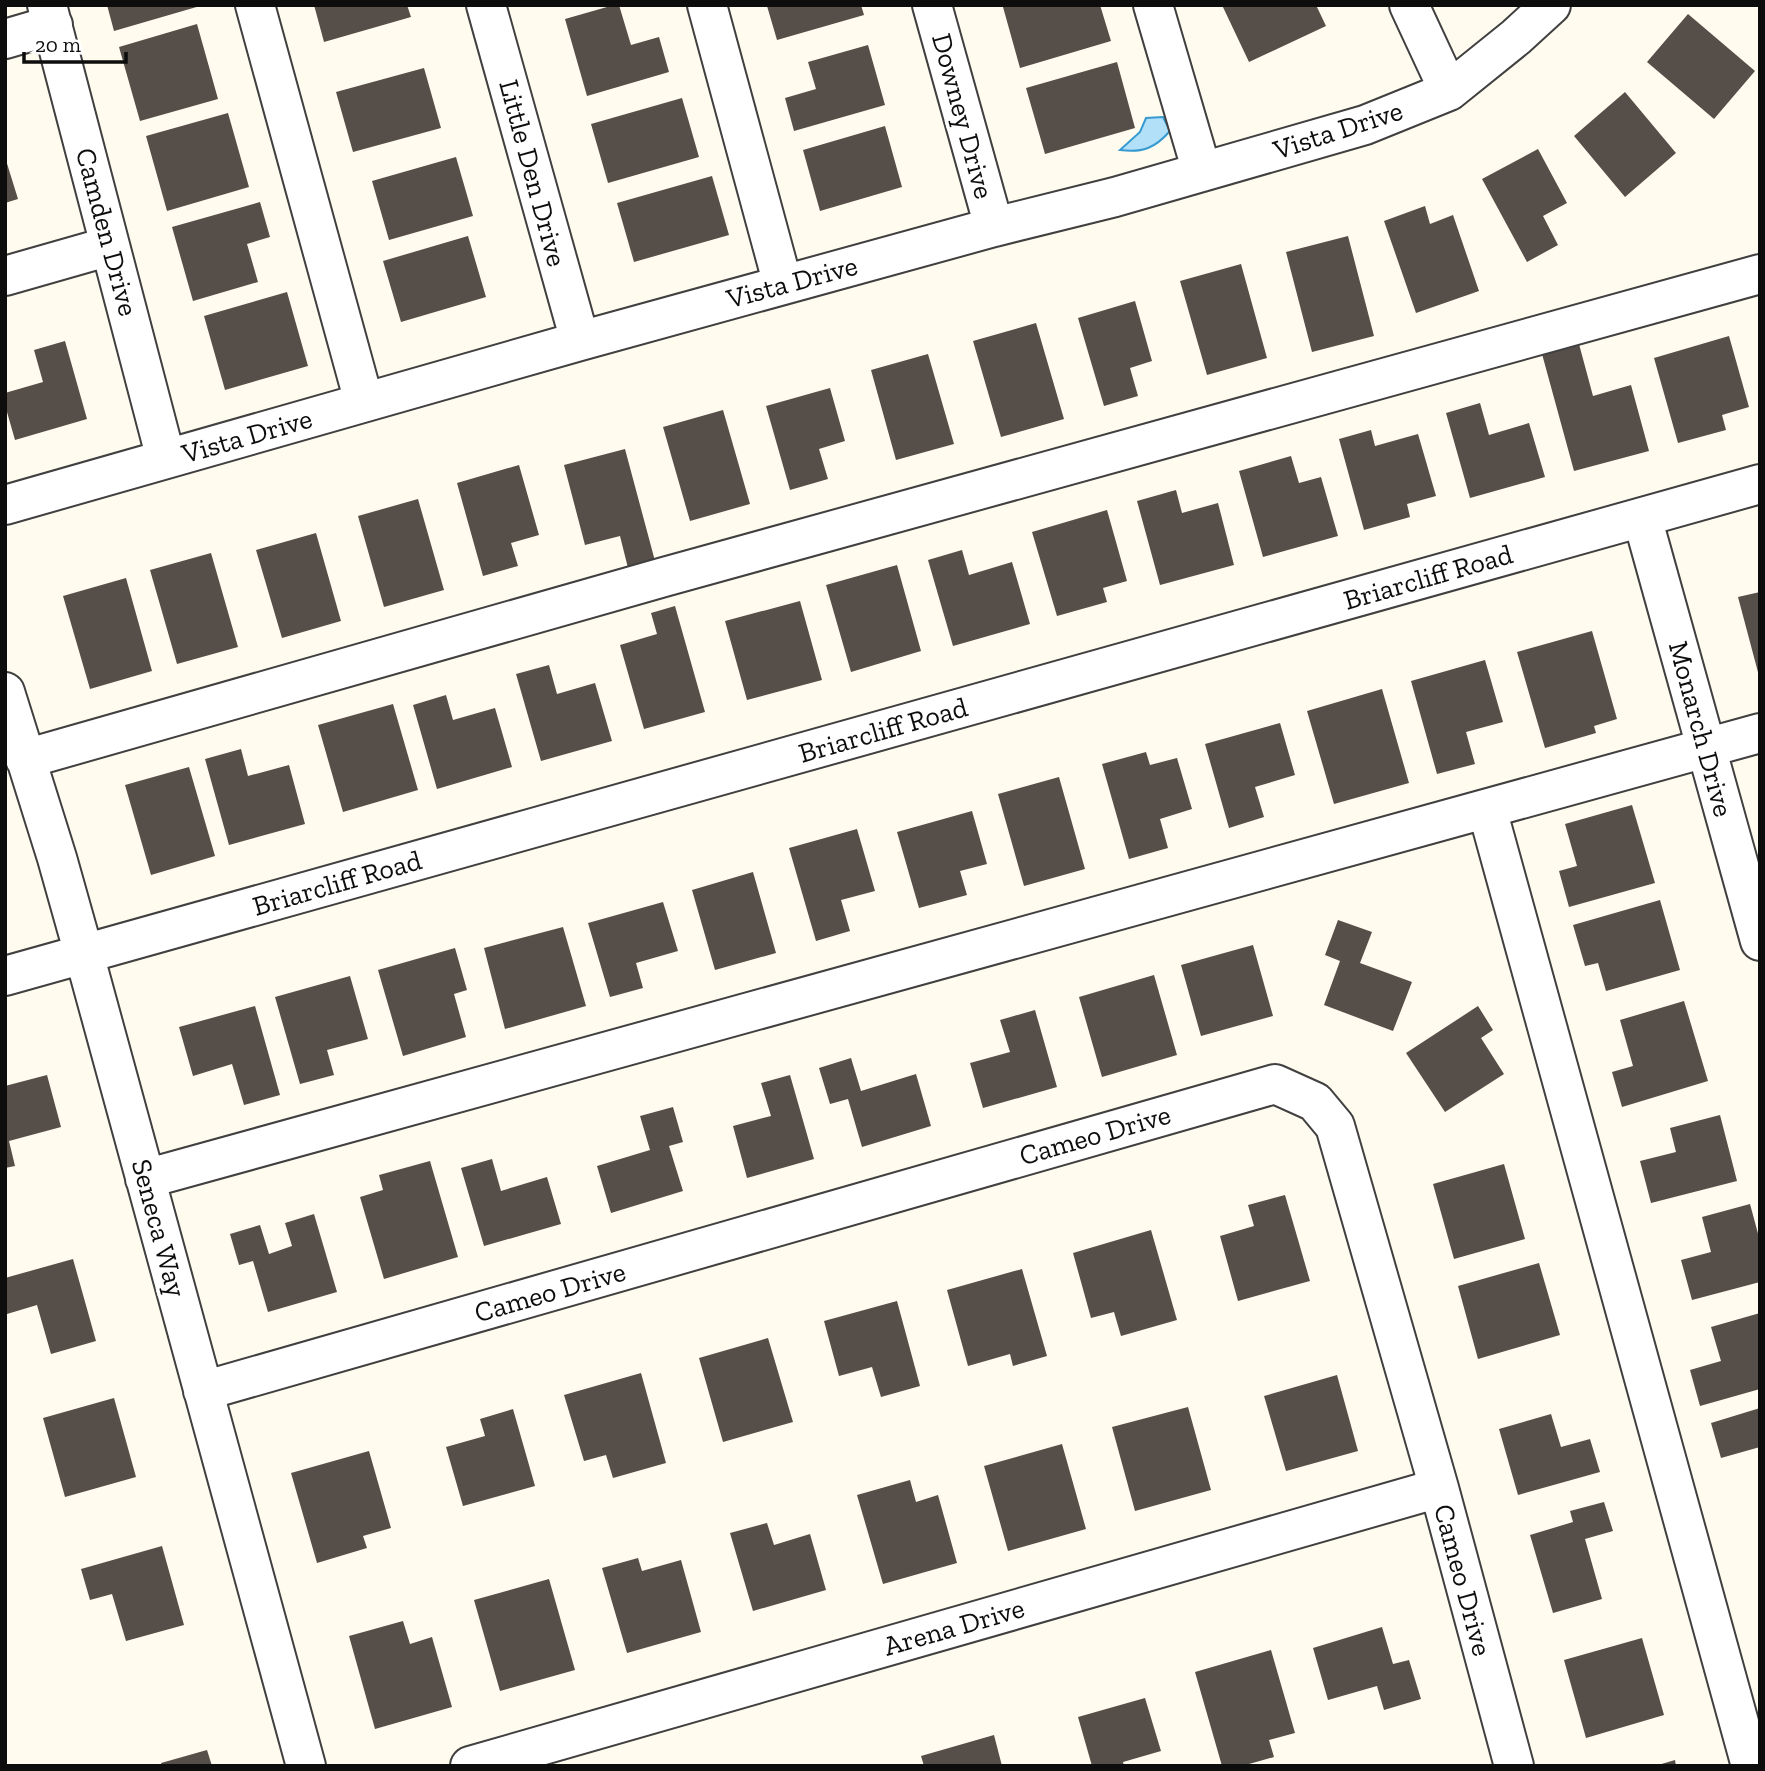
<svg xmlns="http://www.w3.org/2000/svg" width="1765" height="1771" font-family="'Zilla Slab',serif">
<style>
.water{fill:#b1e0f8;stroke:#369ad1;stroke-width:2}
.building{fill:#564e49}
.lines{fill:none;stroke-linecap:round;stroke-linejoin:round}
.minor-casing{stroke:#404040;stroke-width:42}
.minor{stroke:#fff;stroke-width:38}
.labels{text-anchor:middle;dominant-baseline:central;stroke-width:7;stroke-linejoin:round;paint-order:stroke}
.street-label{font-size:28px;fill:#0d0d0d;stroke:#fff}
</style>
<rect width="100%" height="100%" fill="#fffbee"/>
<!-- water -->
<path class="water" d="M1163,117L1170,131C1155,148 1143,153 1120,150L1140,132L1146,118Z"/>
<!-- building -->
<path class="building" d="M107,5H200V6L114,31Z
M314,5H407L411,17L324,42Z
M614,5H619L631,45L659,37L669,72L587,96L565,19Z
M861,5L864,15L777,40L767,6Z
M1009,5H1100L1111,41L1020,68L1003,7Z
M1222,5H1316L1326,26L1249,62Z
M1688,14L1755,71L1714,119L1647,62Z
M197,24L218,99L140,121L119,47Z
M868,45L885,105L794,131L785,98L816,89L808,62Z
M1117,62L1135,128L1045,154L1026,88Z
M424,68L441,128L353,152L336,92Z
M1625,92L1676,153L1625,197L1574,136Z
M682,98L699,157L608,183L591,124Z
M228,113L249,187L167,211L146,136Z
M885,126L902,187L820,211L803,150Z
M1538,149L1567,203L1543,216L1558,245L1527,262L1482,179Z
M5,157L18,199L5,203Z
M456,157L473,216L389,240L372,181Z
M712,176L729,235L634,262L617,203Z
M260,202L270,237L247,244L258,282L193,301L172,227Z
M1425,206L1430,224L1453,215L1479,291L1416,313L1384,221Z
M468,236L486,297L401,322L383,261Z
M1348,236L1374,336L1312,352L1286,252Z
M1241,264L1267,358L1207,375L1180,281Z
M287,292L308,366L225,390L204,316Z
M1135,301L1152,361L1130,368L1138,396L1104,406L1078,318Z
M1036,323L1064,419L1001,437L973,341Z
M1729,336L1749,407L1722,415L1726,430L1678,443L1654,358Z
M65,341L87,419L15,440L5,405V393L43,382L34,350Z
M1579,344L1593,396L1631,385L1649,451L1574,471L1542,354Z
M928,354L954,444L896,460L871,370Z
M830,388L845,441L819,449L828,479L790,490L766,406Z
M1480,403L1489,435L1529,423L1545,477L1470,498L1446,413Z
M723,410L750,504L690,521L663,427Z
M1371,430L1375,446L1418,434L1436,496L1407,504L1410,517L1364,530L1339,439Z
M625,449L655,561L628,568L620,536L585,545L564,465Z
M1291,456L1299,483L1321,477L1338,536L1263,557L1239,471Z
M519,465L539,535L511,543L518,566L483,576L457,483Z
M1176,490L1182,513L1218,503L1234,565L1160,585L1137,501Z
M418,499L444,590L384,607L358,516Z
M1107,510L1127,581L1103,588L1107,602L1057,616L1032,532Z
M316,533L341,621L282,638L256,550Z
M962,550L969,575L1012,562L1030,624L953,646L928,560Z
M211,553L238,647L177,664L150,570Z
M897,565L921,651L851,672L826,585Z
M126,578L152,671L90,689L63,596Z
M1760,592V676H1759L1738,597Z
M800,601L822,680L747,700L725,621Z
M675,606L705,712L644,729L620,645L657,634L651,613Z
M1592,631L1617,719L1594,726L1596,733L1545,748L1517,652Z
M1485,660L1503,722L1466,732L1475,764L1437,774L1411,681Z
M549,665L557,694L595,683L612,741L541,761L516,674Z
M1382,689L1409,783L1334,804L1307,711Z
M446,695L453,720L495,708L512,767L437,789L413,705Z
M393,704L418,790L343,812L318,725Z
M1280,723L1295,775L1255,787L1264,817L1229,828L1205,744Z
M241,749L248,776L289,765L305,824L229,845L205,759Z
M1146,752L1150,765L1177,758L1192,809L1160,819L1168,848L1129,859L1102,764Z
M189,767L215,856L151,875L125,785Z
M1059,777L1085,869L1024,886L998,794Z
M1632,805L1655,883L1569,907L1559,871L1577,866L1565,824Z
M972,811L987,864L960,871L967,895L919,908L897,832Z
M857,829L875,891L841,900L850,931L816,941L789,848Z
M753,872L776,953L715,970L692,890Z
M1660,900L1680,970L1606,991L1598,963L1585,966L1573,925Z
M663,902L678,951L636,963L643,988L610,997L588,923Z
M1338,920L1372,932L1360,963L1412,982L1393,1031L1324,1005L1340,961L1325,955Z
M563,927L586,1006L505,1029L484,948Z
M1253,945L1273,1016L1201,1036L1181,965Z
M455,948L467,990L454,994L466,1037L403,1056L378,970Z
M1154,975L1177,1055L1102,1077L1079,997Z
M350,976L368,1039L327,1050L334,1075L300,1084L275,997Z
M1684,1001L1708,1081L1622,1107L1612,1072L1633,1066L1620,1020Z
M255,1006L280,1095L244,1105L232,1064L193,1076L179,1027Z
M1478,1006L1493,1030L1481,1038L1504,1074L1445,1112L1406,1053Z
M1035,1010L1057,1087L983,1108L970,1063L1010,1052L1000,1020Z
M851,1058L861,1091L916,1074L931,1126L862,1147L848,1099L830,1104L819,1068Z
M47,1075L61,1127L9,1141L15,1166L5,1168V1086Z
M790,1075L814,1159L747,1178L733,1126L771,1116L761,1083Z
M673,1107L683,1142L669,1146L683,1191L611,1213L597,1166L650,1150L640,1116Z
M1720,1115L1737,1181L1651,1203L1640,1161L1676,1152L1670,1128Z
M492,1159L501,1191L547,1177L561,1224L484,1246L461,1168Z
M430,1161L458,1257L384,1279L360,1197L383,1190L379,1175Z
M1504,1164L1525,1239L1454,1259L1433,1184Z
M1285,1195L1310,1281L1238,1301L1220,1236L1254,1226L1248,1205Z
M1750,1204L1760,1241V1282L1692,1300L1681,1260L1711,1252L1702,1217Z
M314,1214L337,1292L268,1312L253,1261L239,1265L230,1234L260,1225L269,1254L292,1246L285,1223Z
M1151,1230L1177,1320L1121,1336L1114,1312L1091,1318L1073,1253Z
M73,1259L96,1341L51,1354L37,1305L7,1314L5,1308V1278Z
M1539,1263L1560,1335L1478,1359L1458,1286Z
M1022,1269L1047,1356L1013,1366L1010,1354L968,1366L947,1290Z
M897,1301L920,1386L881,1397L872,1367L839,1376L824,1321Z
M1760,1313V1389L1700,1406L1690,1370L1721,1361L1711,1327Z
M768,1338L793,1422L723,1442L699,1358Z
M641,1373L666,1463L613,1478L606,1455L584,1461L564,1395Z
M1337,1375L1358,1451L1286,1471L1264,1396Z
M114,1398L136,1477L65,1497L43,1418Z
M1188,1407L1211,1490L1135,1511L1112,1427Z
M1760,1408V1447L1721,1458L1711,1423Z
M513,1409L535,1486L463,1506L446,1447L485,1436L480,1419Z
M1551,1414L1561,1447L1590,1439L1600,1472L1518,1495L1499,1429Z
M1062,1444L1086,1529L1008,1551L984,1466Z
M369,1451L391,1528L363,1536L367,1548L317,1563L291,1473Z
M910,1480L916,1502L938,1495L957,1563L883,1584L857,1495Z
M1604,1502L1613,1531L1585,1539L1602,1599L1553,1613L1530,1535L1573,1522L1570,1511Z
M767,1523L774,1545L810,1534L826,1590L753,1611L730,1533Z
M162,1546L184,1625L126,1641L112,1594L90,1600L81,1569Z
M638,1558L642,1571L681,1560L701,1632L627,1653L602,1568Z
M549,1579L575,1670L500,1691L474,1600Z
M403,1621L410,1644L432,1637L452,1707L375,1729L349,1636Z
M1382,1627L1393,1664L1409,1660L1421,1699L1384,1710L1377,1686L1328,1700L1313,1648Z
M1642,1638L1664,1715L1586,1738L1564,1660Z
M1271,1650L1295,1733L1269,1740L1274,1757L1242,1766H1222L1195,1672Z
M1145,1698L1161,1751L1123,1762L1124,1766H1092L1078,1717Z
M994,1735L1002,1766H924L921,1756Z
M207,1750L212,1766H162L161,1763Z
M1675,1760L1676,1766H1658V1765Z"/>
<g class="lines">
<!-- minor casing -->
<g class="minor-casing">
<path id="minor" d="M47,5L166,459
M255,5L364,402
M486,5L580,341
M707,5L783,285
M932,5L994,227
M1153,5L1202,172
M1409,5L1449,91
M5,39L53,25
M5,276L110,246
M5,505L580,341L994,227L1115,197L1365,125L1449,91L1516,37L1551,5
M1642,517L1760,941
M5,692L57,858L84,954L306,1766
M25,759L664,577L1760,274
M1487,809L1751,1766
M5,976L1760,484
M145,1179L1760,733
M203,1391L1275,1084L1315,1102L1335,1126L1439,1488L1514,1766
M470,1766L1439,1488"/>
</g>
<!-- minor -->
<use href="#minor" class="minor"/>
</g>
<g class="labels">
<!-- street labels -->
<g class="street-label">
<text transform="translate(963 116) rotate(75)">Downey Drive</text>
<text transform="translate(1338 130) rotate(-18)">Vista Drive</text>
<text transform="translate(533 173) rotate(75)">Little Den Drive</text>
<text transform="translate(107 232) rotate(75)">Camden Drive</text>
<text transform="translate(792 282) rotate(-15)">Vista Drive</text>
<text transform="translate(247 436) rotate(-16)">Vista Drive</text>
<text transform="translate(1428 577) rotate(-16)">Briarcliff Road</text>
<text transform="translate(1701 729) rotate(75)">Monarch Drive</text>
<text transform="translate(883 730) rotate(-16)">Briarcliff Road</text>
<text transform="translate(337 883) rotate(-16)">Briarcliff Road</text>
<text transform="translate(1095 1135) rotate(-16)">Cameo Drive</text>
<text transform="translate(159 1228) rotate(75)">Seneca Way</text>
<text transform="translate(550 1292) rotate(-16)">Cameo Drive</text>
<text transform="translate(1463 1580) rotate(75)">Cameo Drive</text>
<text transform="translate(954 1627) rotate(-16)">Arena Drive</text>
</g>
</g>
<!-- border -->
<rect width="1765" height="1771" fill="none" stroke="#0d0d0d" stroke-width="14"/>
<!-- scale -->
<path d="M24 52v10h102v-10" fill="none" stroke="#0d0d0d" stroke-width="3.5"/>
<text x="35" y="52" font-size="21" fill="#0d0d0d" stroke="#ffffff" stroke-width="5" paint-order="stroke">20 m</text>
</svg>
